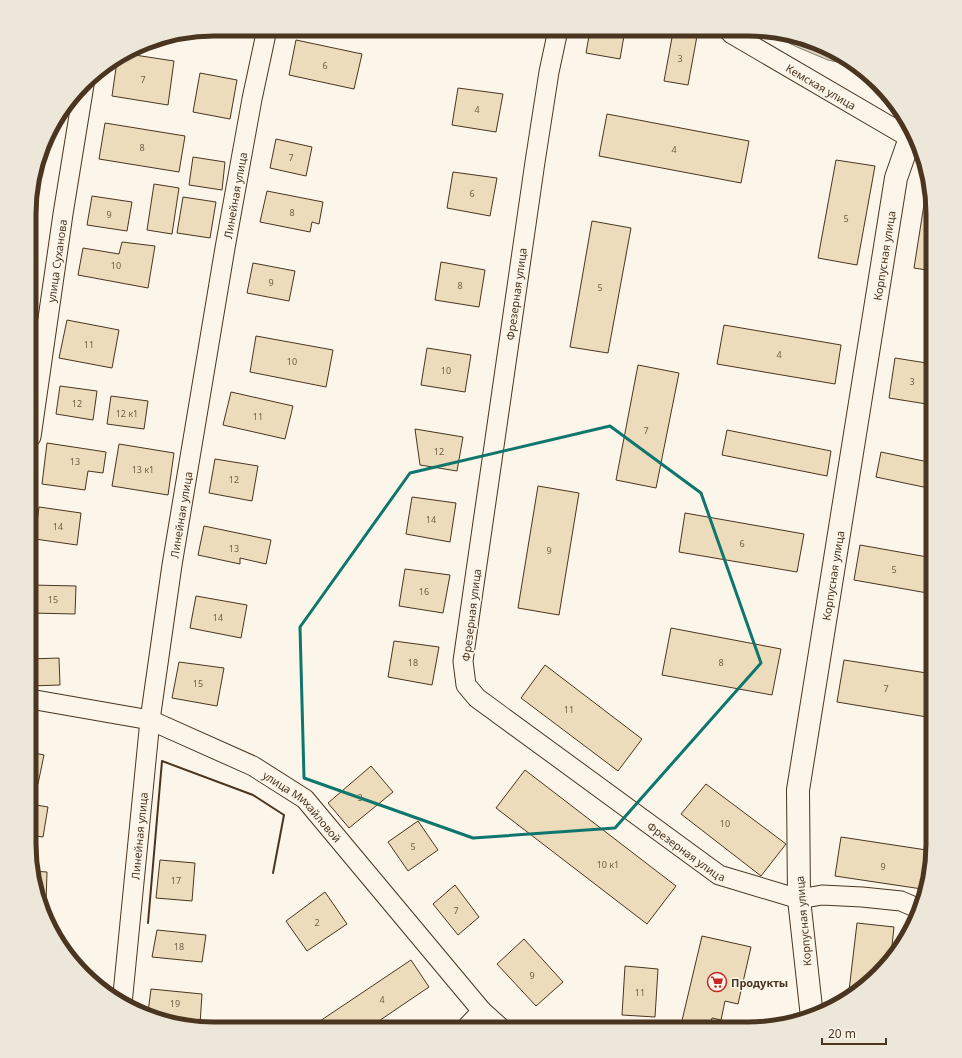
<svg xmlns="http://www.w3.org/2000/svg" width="962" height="1058" font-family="'Noto Sans',sans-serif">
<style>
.water{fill:#dcd4c6;stroke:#887966}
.building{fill:#ecdcbc;stroke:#4a3520}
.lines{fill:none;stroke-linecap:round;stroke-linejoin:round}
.minor-casing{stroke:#4a3520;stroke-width:21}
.tertiary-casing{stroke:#4a3520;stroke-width:24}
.minor{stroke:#fbf6e9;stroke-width:19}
.tertiary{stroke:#fbf6e9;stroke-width:22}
.wall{stroke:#4a3520;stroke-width:2}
.marked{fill:none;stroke:#0f766e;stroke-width:3;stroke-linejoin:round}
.labels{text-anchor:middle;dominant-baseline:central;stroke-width:3;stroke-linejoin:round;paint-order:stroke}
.number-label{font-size:9px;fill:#725f47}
.street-label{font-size:11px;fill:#4a3520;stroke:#fbf6e9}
.poi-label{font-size:11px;font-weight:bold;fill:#4a3520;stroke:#fbf6e9;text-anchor:start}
.rim{fill:none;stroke:#4a3520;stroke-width:5}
</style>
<rect width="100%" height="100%" fill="#fbf6e9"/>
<!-- water -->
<path class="water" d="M765,31H772L851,60L856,66L828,60L797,47Z"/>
<!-- building -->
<path class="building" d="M590,30H625L620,59L586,53Z
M203,31L202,36L184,34Z
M673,32L697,36L688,85L664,81Z
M296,40L362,54L354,89L289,75Z
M128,54L174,61L168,105L112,96L117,61Z
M200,73L237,80L230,119L193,112Z
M458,88L503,94L496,132L452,125Z
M607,114L749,141L741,183L599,156Z
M105,123L185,136L179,172L99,159Z
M276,139L312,147L306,176L270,168Z
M193,157L225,162L222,190L189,185Z
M836,160L875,166L857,265L818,258Z
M453,172L497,178L490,216L447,208Z
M928,179L933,202V271L914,268Z
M154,184L179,188L172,234L147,230Z
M267,191L323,202L319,224L312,222L310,232L260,222Z
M92,196L132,202L127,231L87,225Z
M183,197L216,202L210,238L177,233Z
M592,221L631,228L608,353L570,347Z
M122,242L155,246L148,288L78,275L83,248L119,254Z
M441,262L485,270L479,307L435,300Z
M253,263L295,271L289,301L247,293Z
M67,320L119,330L112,368L59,358Z
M724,325L841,345L835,384L717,364Z
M256,336L333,350L326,387L250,372Z
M427,348L471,355L465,392L421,385Z
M895,358L933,364V405L889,398Z
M638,365L679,373L656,488L616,480Z
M60,386L97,391L93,420L56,414Z
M231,392L293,406L285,439L223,425Z
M111,396L148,401L144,429L107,424Z
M415,429L463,437L457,471L420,465Z
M727,430L831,451L827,476L722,455Z
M47,443L106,452L103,473L88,471L85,490L42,484Z
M119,444L174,453L168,495L112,486Z
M881,452L933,463V489L876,477Z
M215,459L258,466L252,501L209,493Z
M538,486L579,493L559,615L518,608Z
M412,497L456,503L450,542L406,534Z
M39,507L81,513L77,545L35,539Z
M685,513L804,534L797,572L679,552Z
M204,526L271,540L266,564L240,558V564L198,555Z
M860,545L933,558V594L854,580Z
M405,569L450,575L443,613L399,606Z
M31,585L76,586L75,614L31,613Z
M196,596L247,605L241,638L190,628Z
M671,628L781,649L772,695L662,675Z
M394,641L439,647L432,685L388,677Z
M59,658L60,685L30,686V659Z
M844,660L933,674V718L837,702Z
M179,662L224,668L217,706L172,698Z
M545,665L642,739L618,771L521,698Z
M30,752L44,755L38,784L30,782Z
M371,766L393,792L349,828L328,803Z
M525,770L676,886L647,924L496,808Z
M706,784L786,844L761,876L681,814Z
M30,804L48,807L43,837L29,835Z
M418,821L438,850L408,871L388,842Z
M841,837L933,851V856L922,889L835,876Z
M160,860L195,863L192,901L156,898Z
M32,871L47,872L46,902H38Z
M455,885L479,917L458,935L433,904Z
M325,892L347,924L307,951L286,921Z
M857,923L894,927L891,955L851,998L848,999Z
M157,930L206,935L202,962L152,957Z
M702,936L751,947L738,1004L725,1001L721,1020L712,1018L709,1029H680Z
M524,939L563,982L536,1006L497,964Z
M411,960L429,987L367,1029H312L311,1027Z
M625,966L658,969L655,1017L622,1015Z
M151,989L202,994L200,1024L185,1023L148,1012Z"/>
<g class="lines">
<!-- minor casing -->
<g class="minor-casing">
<g id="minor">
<path id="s1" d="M558,30L549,72L535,162L463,661L466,685L477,698L719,875L799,899L822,895L862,897L901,901L917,908"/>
<path id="s2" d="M728,30L732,34L910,138"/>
<path id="s3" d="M31,437L63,214L84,85"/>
<path id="s4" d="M30,699L150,720L253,766L305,799L482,1011L502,1029"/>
<path id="s5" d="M122,1004L150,720L172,565L225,248L252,99L267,29"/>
<path d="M465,1029L482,1011"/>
</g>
</g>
<!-- tertiary casing -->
<g class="tertiary-casing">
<g id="tertiary">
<path id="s6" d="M812,1017L799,899L798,790L896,178L910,138L916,139"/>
</g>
</g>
<!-- minor -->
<use href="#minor" class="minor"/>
<!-- tertiary -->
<use href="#tertiary" class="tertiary"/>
<!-- wall -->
<path class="wall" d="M148,923L162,761L253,795L284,815L273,873"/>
</g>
<!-- marked area -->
<path class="marked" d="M610,426L701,493L761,663L615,828L473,838L304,778L300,627L410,473Z"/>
<!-- icons -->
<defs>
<g id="supermarket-ring" transform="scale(1)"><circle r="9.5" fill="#fbf6e9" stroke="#c62828" stroke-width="1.5"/><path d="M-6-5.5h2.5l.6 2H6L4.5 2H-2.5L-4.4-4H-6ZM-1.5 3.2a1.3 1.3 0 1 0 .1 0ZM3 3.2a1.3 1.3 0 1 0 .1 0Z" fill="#c62828"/></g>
</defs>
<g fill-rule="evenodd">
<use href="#supermarket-ring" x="717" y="982"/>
</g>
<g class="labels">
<!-- number labels -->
<g class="number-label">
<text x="680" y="58">3</text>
<text x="325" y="65">6</text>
<text x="143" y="79">7</text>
<text x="477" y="109">4</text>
<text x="142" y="147">8</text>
<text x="674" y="149">4</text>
<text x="291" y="157">7</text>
<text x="472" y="193">6</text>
<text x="292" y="212">8</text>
<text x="109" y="214">9</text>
<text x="846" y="218">5</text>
<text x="116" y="265">10</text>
<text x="271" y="282">9</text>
<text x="460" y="285">8</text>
<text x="600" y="287">5</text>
<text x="89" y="344">11</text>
<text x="779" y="354">4</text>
<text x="292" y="361">10</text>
<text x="446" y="370">10</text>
<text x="912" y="381">3</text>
<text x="77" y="403">12</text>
<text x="127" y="413">12 к1</text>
<text x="258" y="416">11</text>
<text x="646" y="430">7</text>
<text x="439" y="451">12</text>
<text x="75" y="461">13</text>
<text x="143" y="469">13 к1</text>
<text x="234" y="479">12</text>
<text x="431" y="519">14</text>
<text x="58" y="526">14</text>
<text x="742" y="543">6</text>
<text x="234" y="548">13</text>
<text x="549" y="550">9</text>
<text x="894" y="569">5</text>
<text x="424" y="591">16</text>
<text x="53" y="599">15</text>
<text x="218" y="617">14</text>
<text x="413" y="662">18</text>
<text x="721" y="662">8</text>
<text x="198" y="683">15</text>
<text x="886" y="688">7</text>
<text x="569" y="709">11</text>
<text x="360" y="797">3</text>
<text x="725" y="823">10</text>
<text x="413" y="846">5</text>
<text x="608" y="864">10 к1</text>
<text x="883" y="866">9</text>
<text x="176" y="880">17</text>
<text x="456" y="910">7</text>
<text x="317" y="922">2</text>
<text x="179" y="946">18</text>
<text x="532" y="975">9</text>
<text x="640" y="992">11</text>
<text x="382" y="999">4</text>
<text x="175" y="1003">19</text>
</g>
<!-- street labels -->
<g class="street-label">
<text stroke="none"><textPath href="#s2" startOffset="109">Кемская улица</textPath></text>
<text stroke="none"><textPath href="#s5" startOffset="817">Линейная улица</textPath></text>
<text stroke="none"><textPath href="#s6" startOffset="769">Корпусная улица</textPath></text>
<text stroke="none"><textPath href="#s3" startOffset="178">улица Суханова</textPath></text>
<text transform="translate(516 294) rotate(-82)">Фрезерная улица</text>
<text stroke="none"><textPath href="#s5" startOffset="493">Линейная улица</textPath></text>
<text stroke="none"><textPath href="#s6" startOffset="445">Корпусная улица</textPath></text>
<text transform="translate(471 615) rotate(-83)">Фрезерная улица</text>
<text stroke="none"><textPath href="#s4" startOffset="299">улица Михайловой</textPath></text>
<text stroke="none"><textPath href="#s5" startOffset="169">Линейная улица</textPath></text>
<text stroke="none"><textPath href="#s1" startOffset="939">Фрезерная улица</textPath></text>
<text transform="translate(803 921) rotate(-95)">Корпусная улица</text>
</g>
<!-- poi labels -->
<g class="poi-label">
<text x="731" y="982">Продукты</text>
</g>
</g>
<!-- crop -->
<path d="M0 0H962V1058H0ZM214 36H748A178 178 0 0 1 926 214V844A178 178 0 0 1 748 1022H214A178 178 0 0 1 36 844V214A178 178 0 0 1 214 36Z" fill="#ede7d9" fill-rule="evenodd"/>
<path class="rim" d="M214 36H748A178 178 0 0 1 926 214V844A178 178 0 0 1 748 1022H214A178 178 0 0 1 36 844V214A178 178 0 0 1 214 36Z"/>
<!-- scale -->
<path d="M822 1038v6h64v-6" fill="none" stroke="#4a3520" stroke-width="2"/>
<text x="828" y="1038" font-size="12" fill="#4a3520" stroke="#fbf6e9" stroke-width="3" paint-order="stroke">20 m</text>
</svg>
